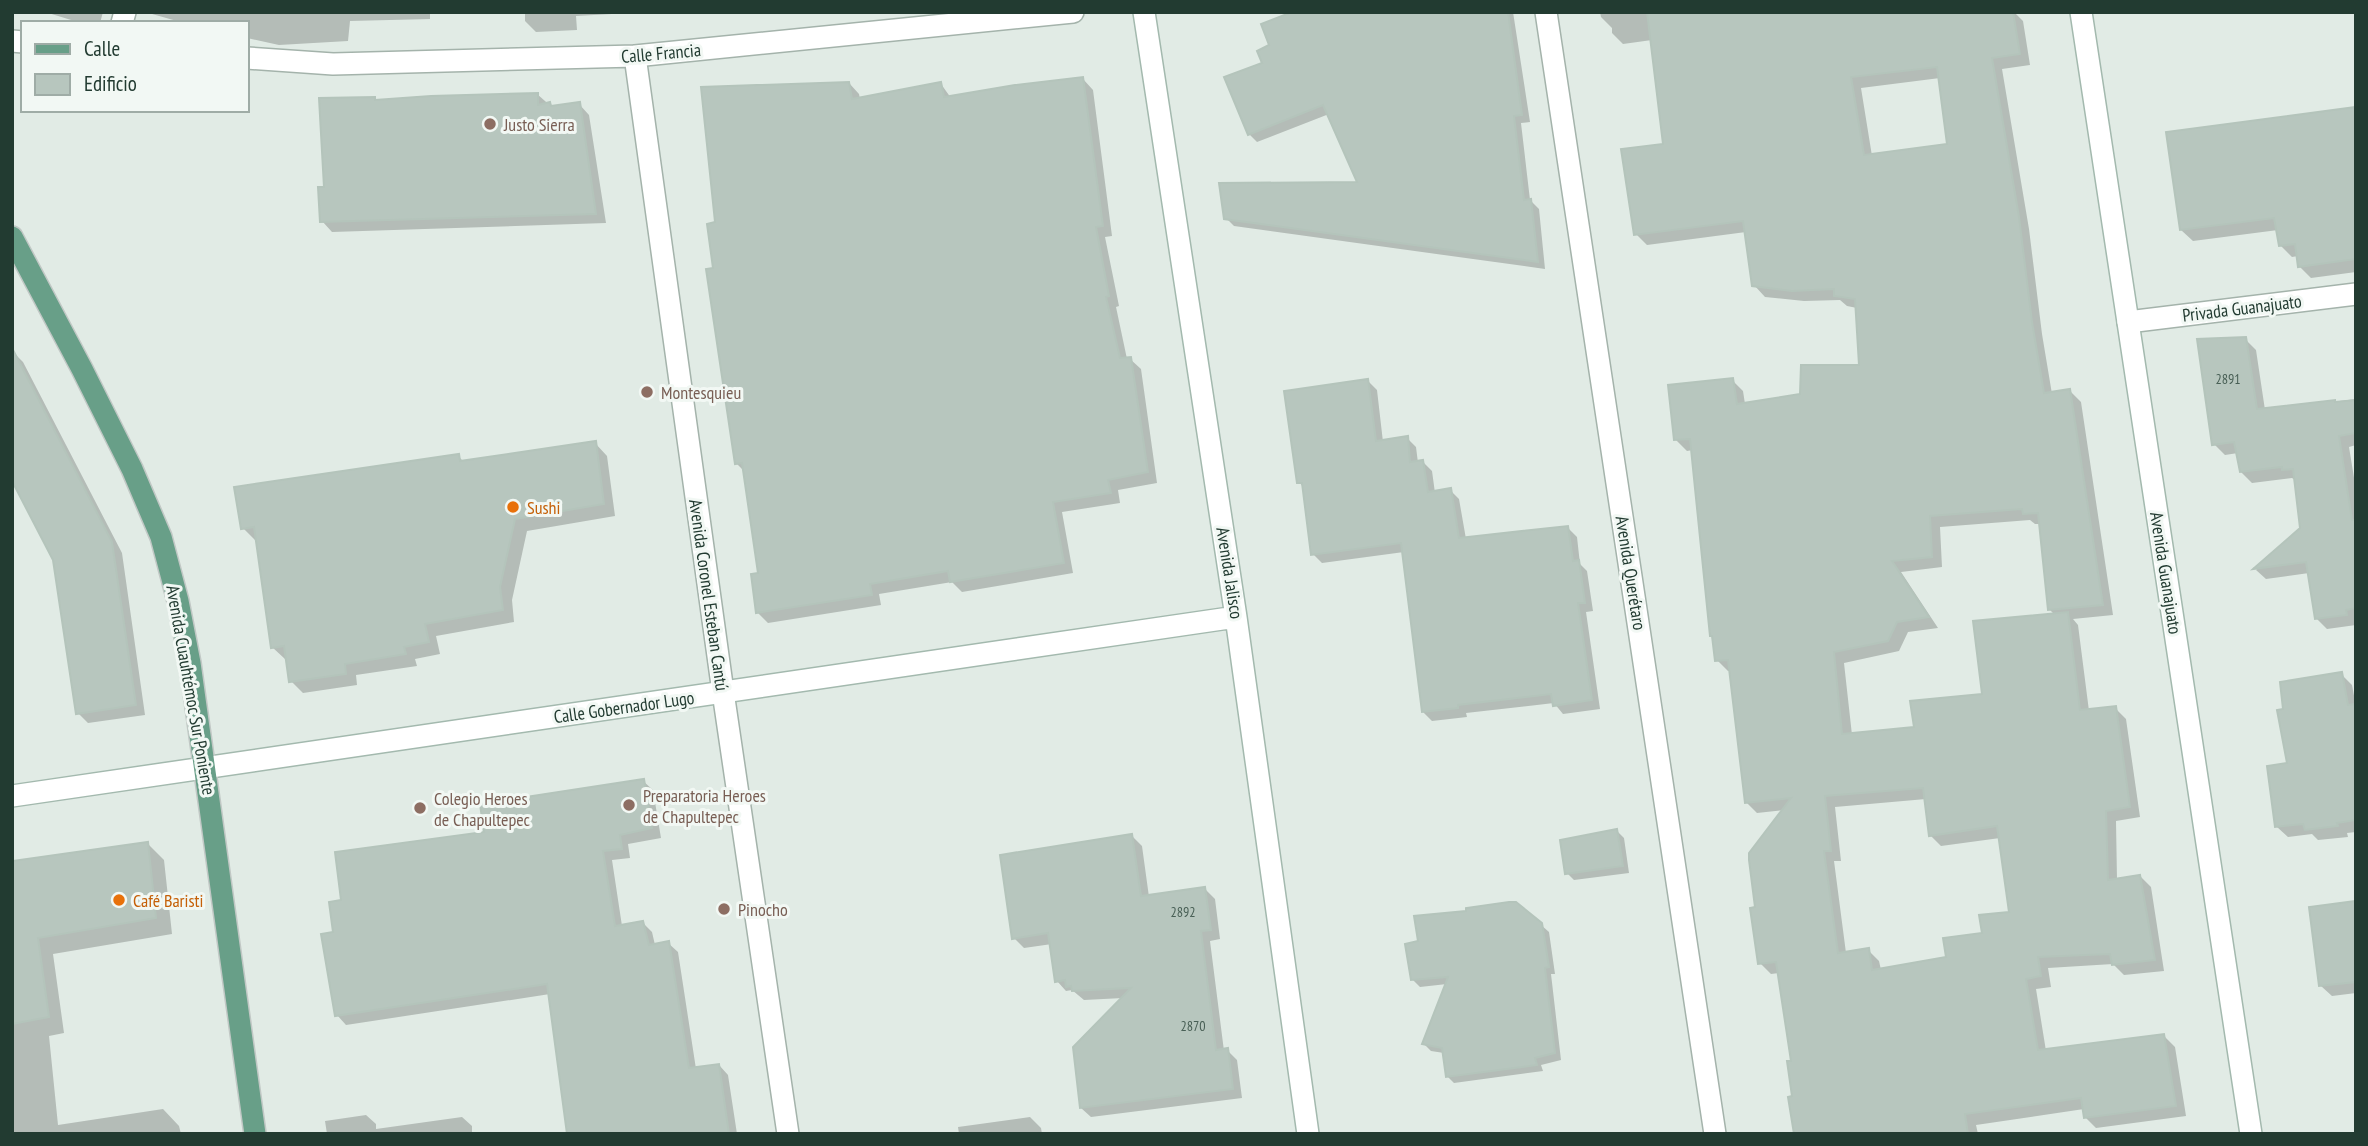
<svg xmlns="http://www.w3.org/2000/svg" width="2368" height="1146" font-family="'PT Sans Narrow',sans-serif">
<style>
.shadow{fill:#0003;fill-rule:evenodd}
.building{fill:#b7c6be;stroke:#b4c4bb;stroke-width:2;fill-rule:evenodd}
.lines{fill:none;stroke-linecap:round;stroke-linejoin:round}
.street-casing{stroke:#a4b3ab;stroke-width:24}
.secondary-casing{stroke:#a3b9ae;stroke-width:24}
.primary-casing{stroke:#c1c8c5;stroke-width:24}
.street{stroke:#fff;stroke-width:21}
.secondary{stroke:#fff;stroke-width:21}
.primary{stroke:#689f88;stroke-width:21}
.education-dot{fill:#8d6e63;stroke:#f2f8f4;stroke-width:2.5}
.food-dot{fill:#e8710a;stroke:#f2f8f4;stroke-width:2.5}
.labels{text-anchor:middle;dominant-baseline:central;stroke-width:6;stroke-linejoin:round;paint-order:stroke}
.number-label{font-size:14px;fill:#475e54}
.street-label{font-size:18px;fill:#223b31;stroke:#f2f8f4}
.education-label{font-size:18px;fill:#785e54;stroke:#f2f8f4;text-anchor:start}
.food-label{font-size:18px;fill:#c56008;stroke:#f2f8f4;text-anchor:start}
</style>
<rect width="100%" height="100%" fill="#e1ebe5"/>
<!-- shadow -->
<path class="shadow" d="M45,12H103L100,23H81Z
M145,12H430V19L350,21L348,41L279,45L247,38V23H184Z
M525,12H648L576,16L577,30L536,32L525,21Z
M1297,12H1513L1530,122L1521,123L1530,200L1539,209L1545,269L1234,226L1226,218L1360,184L1329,114L1257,142L1249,134L1264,64L1271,46Z
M1600,12H2014L2023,21L2030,65L2002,69L2029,229L2042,334L2052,394L2070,391L2081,402L2113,615L2073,619L2078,625L2089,711L2115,708L2126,719L2140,817L2116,821L2117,880L2140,876L2151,887L2164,971L2124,975L2113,964L2048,968L2051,987L2036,989L2046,1051L2164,1036L2175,1047L2186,1116L2096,1128L2086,1118L2084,1109L1976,1125L1978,1134H1796L1793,1062L1779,973L1771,974L1760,963L1757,909L1784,810L1757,813L1746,802L1731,671H1728L1717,660L1693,450L1687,451L1676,440L1732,380L1743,391L1745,404L1802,395L1860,367L1857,308L1847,306L1840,300L1804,301L1765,297L1754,285L1746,232L1647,245L1636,234L1665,146L1652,40L1623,44L1612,33V28L1601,17ZM1940,78L1949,146L1872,156L1861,88ZM2030,520L2035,524H2041L2050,610L2055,615L1984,695L1916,728L1852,735L1844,663L1899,651L1908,632L1938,628L1901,572L1942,567L1940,527ZM1926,799L1930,835L1941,846L2000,838L2011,913L1948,959L1881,970L1879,961L1868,950L1846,953L1834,861H1841L1835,807Z
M1083,79L1093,90L1112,236L1105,237L1119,306L1116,307L1127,359H1130L1141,369L1157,483L1118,490L1120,503L1062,512L1073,573L962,592L952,582L879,594L881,605L768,623L758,613L760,574L745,472L737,464L715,269L717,224L849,83L859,94L860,99L941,84L951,98Z
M537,94L553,108L579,104L589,115L606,223L332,232L322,221L326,189L374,99L377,102Z
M2356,108V272L2311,278L2299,266L2298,256L2292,257L2280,245L2278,230L2193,241L2181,230Z
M2245,339L2256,350L2265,410L2356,399V445L2349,447L2356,490V625L2327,629L2316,618L2309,573L2266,579L2256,570L2302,529L2295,480L2292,478L2252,483L2241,472L2238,453L2225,455L2214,444Z
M13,352L23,362L122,553L145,715L88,723L78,713L55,559Z
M1368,381L1377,390L1383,442L1407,438L1416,447L1418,463L1423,462L1432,471L1435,493L1450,490L1459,499L1466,539L1568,528L1577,537L1580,564L1587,571L1593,611L1586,612L1600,709L1563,714L1554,703L1466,713L1467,717L1432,721L1423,712L1404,552L1322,563L1313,554L1304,488L1299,482Z
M595,443L607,456L615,516L527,531L512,600L514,622L436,636L440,654L415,659L417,666L356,675L357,685L303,693L291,681L288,659H285L272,647L258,540H255L243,528L458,456L464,462Z
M2341,674L2352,685L2356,706V832L2347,833L2348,837L2318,840L2312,834L2288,837L2277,827L2289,765Z
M643,781L653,790L661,838L628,844L630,858L612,860L622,926L643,923L652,932L655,945L668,943L678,952L696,1069L719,1065L728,1075L737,1134H568L550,994L346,1025L337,1015L335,933L343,901L486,833Z
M1617,831L1624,838L1629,873L1574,880L1567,873Z
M1132,836L1142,846L1149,897L1205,889L1215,899L1220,939L1210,941L1224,1051L1227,1050L1237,1060L1242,1098L1091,1117L1081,1108L1123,998L1084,1000L1072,990L1066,991L1057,981L1052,944L1024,948L1014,938Z
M147,843L164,860L172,934L53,954L64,1033L49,1036L58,1125L163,1109L179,1126L181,1134H12V863Z
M2356,902V993L2332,996L2321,986Z
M1541,925L1549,932L1555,974H1551L1561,1060L1541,1065L1543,1071L1454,1083L1447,1076L1444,1053L1431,1051L1424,1044L1447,984L1420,987L1413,980Z
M366,1115L376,1124V1129L462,1117L472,1126V1134H327L325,1121Z
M1030,1117L1041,1128L1042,1134H959L958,1127Z"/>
<!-- building -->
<path class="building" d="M1292,12H1508L1522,115L1514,116L1524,200L1531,199L1538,262L1224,219L1219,183L1357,182L1323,105L1248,135L1224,77L1262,63L1257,51L1269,45L1261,24Z
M1647,12H2013L2020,54L1992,58L2019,217L2032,322L2044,393L2070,389L2103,605L2048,610L2038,513L2023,514L2022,509L1930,516L1932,557L1892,561L1929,617L1897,622L1888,641L1834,652L1842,734L1914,727L1910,701L1982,694L1973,621L2068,612L2080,710L2116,706L2130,807L2106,811L2108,880L2140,875L2155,960L2112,965L2110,954L2038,957L2041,976L2026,979L2038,1050L2164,1034L2176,1106L2084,1118L2081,1098L1965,1114L1968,1134H1794L1788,1097L1792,1096L1787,1061H1791L1776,962L1758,964L1750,908L1755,907L1749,860V853L1791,798L1745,803L1728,660L1715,661L1712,636H1710L1690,439L1674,440L1668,385L1733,378L1737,404L1800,394L1801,365H1859L1855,299L1834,296V289L1792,291L1752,286L1743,221L1634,235L1621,149L1663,144ZM1937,67L1947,144L1864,155L1851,77ZM1923,788L1929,836L1997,826L2009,912L1979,915L1982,933L1943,938L1946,957L1872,970L1869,948L1838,953L1824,851H1831L1825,796Z
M1083,77L1103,226L1096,227L1109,296L1106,297L1120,358L1131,357L1148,472L1108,480L1111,493L1053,502L1064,563L950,582L948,571L870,584L872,595L756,613L751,574L758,573L742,463L735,464L706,269L713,268L707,224L715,222L701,87L849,82L852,99L941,82L944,97L1015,85Z
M538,93V105L550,102L551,106L580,102L596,214L320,222L318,187H324L319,98L375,97V100L431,96Z
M2356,107V259L2298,267L2295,244L2279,246L2274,218L2180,230L2166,132Z
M2246,337L2257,409L2335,400V402L2356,400V433L2339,436L2352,520H2356V608L2346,610L2347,615L2315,619L2306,562L2253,569L2300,528L2293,469L2282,470V467L2240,472L2234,442L2212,445L2197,339Z
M12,348L112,542L136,705L76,714L53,560L12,481Z
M1368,379L1376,441L1408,436L1410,462L1423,460L1428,492L1451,488L1459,538L1568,526L1573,561L1579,560L1585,603H1578L1592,700L1553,706L1551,694L1458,705V708L1422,712L1401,543L1311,555L1302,483H1297L1284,391Z
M596,441L604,504L515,519L500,587L503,610L425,624L429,642L404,647L406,654L345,664L346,674L289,682L284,646L271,648L254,527L241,529L234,487L459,454L460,461Z
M2342,672L2348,705L2356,704V820L2337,823L2338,826L2305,830L2303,824L2275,827L2267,766L2287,763L2277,710L2283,709L2280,682Z
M644,779L652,828L620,835L622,849L603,851L615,926L643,921L649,945L669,941L689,1068L719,1064L729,1134H567L547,984L335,1016L321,934L333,932L329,902L341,900L335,852L484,832L480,804Z
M1617,829L1623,866L1565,874L1560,840Z
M1132,834L1141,896L1205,887L1211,930L1201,931L1216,1050L1228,1048L1233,1089L1080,1108L1073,1047L1131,988L1072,991L1071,986L1066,987L1065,980L1055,982L1048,933L1012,939L1000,855Z
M148,842L156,918L38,938L49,1017L12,1024V861Z
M2356,901V982L2319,986L2309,907Z
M1509,902H1516L1542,923L1549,967L1545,968L1555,1053L1535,1058L1537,1065L1446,1077L1442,1048L1422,1044L1448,977L1411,980L1405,944L1418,941L1414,916L1466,911V908Z"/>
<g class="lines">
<!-- street casing -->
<g class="street-casing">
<path id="street" d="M1546,12L1715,1134
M122,23L125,12
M12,41L23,42
M635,56L723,692L788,1134
M247,58L333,64L635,56L1073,12
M2128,322L2356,294"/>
</g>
<!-- secondary casing -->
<g class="secondary-casing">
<path id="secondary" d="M1144,12L1236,617L1308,1134
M2081,12L2251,1134
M12,796L1236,617"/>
</g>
<!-- primary casing -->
<g class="primary-casing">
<path id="primary" d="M12,237L82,369L132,469L161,537L178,601L190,663L255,1134"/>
</g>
<!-- street -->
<use href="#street" class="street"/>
<!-- secondary -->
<use href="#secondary" class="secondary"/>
<!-- primary -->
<use href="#primary" class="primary"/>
</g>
<!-- markers -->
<g class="education-dot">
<circle cx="490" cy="124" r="7"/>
<circle cx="647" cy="392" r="7"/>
<circle cx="629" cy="805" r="7"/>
<circle cx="420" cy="808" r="7"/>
<circle cx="724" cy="909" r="7"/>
</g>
<g class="food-dot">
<circle cx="513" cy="507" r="7"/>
<circle cx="119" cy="900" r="7"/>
</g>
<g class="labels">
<!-- number labels -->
<g class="number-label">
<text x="2228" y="379">2891</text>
<text x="1183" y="912">2892</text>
<text x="1193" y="1026">2870</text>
</g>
<!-- street labels -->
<g class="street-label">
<text transform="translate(661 53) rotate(-5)">Calle Francia</text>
<text transform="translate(2242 308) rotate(-7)">Privada Guanajuato</text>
<text transform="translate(1230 573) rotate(81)">Avenida Jalisco</text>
<text transform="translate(1631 573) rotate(81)">Avenida Querétaro</text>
<text transform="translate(2166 573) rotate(81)">Avenida Guanajuato</text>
<text transform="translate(709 595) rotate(82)">Avenida Coronel Esteban Cantú</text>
<text transform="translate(191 690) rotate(80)">Avenida Cuauhtémoc Sur Poniente</text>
<text transform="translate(624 707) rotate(-8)">Calle Gobernador Lugo</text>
</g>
<!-- education labels -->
<g class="education-label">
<text x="504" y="124">Justo Sierra</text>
<text x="661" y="392">Montesquieu</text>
<text x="643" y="795">Preparatoria Heroes<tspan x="643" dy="21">de Chapultepec</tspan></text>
<text x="434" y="798">Colegio Heroes<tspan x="434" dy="21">de Chapultepec</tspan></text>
<text x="738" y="909">Pinocho</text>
</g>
<!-- food labels -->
<g class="food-label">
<text x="527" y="507">Sushi</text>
<text x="133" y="900">Café Baristi</text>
</g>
</g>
<!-- border -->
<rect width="2368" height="1146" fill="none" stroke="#223b31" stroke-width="28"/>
<!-- legend -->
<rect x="21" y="21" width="228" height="91" fill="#f2f8f4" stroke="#9faca6" stroke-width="2"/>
<rect x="35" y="44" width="35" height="10" fill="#689f88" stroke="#9faca6" stroke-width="2"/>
<text x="84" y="56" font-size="21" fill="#223b31">Calle</text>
<rect x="35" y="74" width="35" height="21" fill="#b7c6be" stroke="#9faca6" stroke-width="2"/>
<text x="84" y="91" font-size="21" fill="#223b31">Edificio</text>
</svg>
